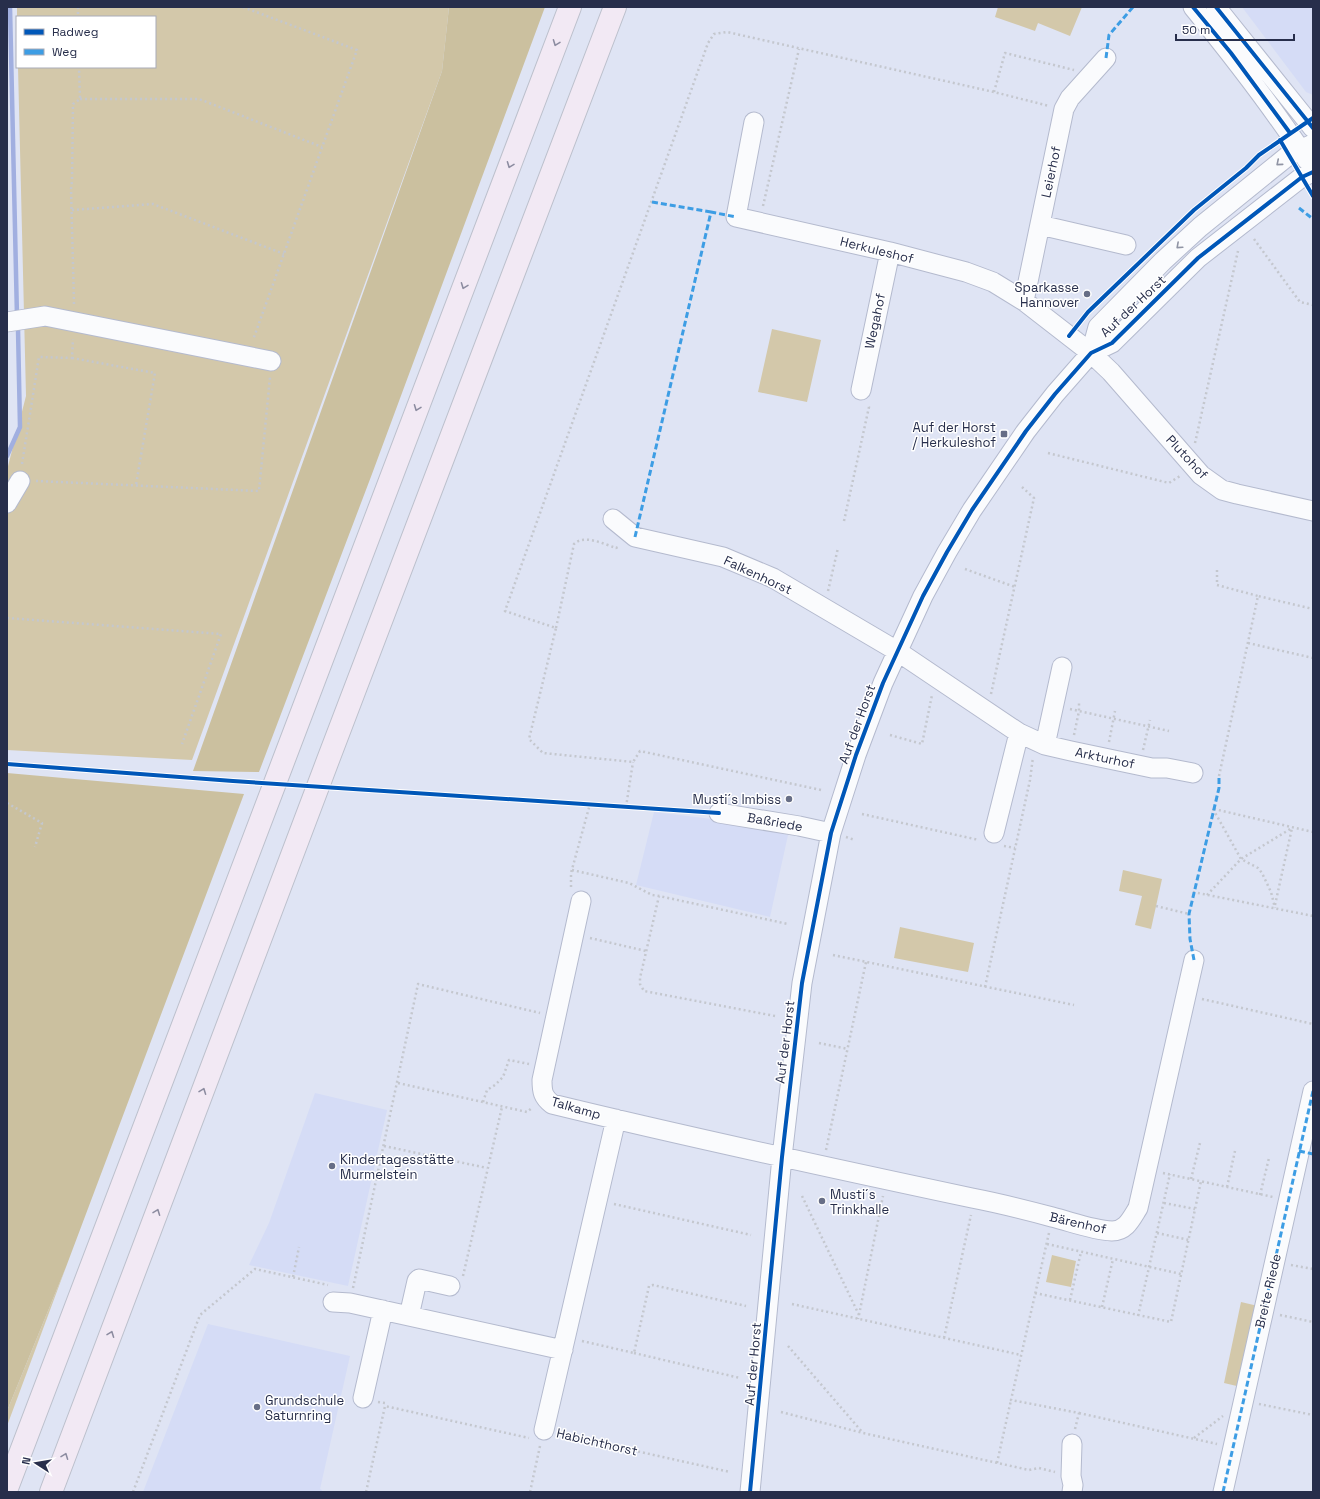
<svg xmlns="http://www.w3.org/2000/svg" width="1320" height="1499" font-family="'Space Grotesk',sans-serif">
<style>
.built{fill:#d5dcf6}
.green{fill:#d3c8aa}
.forest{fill:#cbc09f}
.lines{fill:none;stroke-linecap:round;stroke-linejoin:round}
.stream{stroke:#a1afe0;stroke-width:4.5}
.minor-casing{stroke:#b4bace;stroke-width:21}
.highway-casing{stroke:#bcc0cc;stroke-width:24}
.path{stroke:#c4c7ce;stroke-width:2.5;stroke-dasharray:2 3;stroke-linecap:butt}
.minor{stroke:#fafbfd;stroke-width:19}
.highway{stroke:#f2e9f4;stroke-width:22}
.quiet{stroke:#3d9de4;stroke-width:3;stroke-dasharray:6 3;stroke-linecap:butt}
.cycleway-casing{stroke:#fff;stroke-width:6}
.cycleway{stroke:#0057b8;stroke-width:4}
.oneway{stroke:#8c8ca0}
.oneway2{stroke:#9094a4}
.poi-dot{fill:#676e86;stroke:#fff;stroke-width:1.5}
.labels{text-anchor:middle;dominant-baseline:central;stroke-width:3;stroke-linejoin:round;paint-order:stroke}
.street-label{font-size:13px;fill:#272e4b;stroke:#fff}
.poi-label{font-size:13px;fill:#272e4b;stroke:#fff;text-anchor:end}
</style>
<rect width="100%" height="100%" fill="#dfe4f4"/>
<!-- built -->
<path class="built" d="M1242,7H1313V95L1306,92Z
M654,812L720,820L788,835L770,917L636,885Z
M315,1093L387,1110L348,1286L249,1265L269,1223Z
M208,1324L350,1356L320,1489L322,1490L321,1492H143Z"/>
<!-- green -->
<path class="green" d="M17,7H449L442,71L192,760L7,750V470L26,396L18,67H155V17H17Z
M998,7H1082L1070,36L1038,23L1035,31L995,17Z
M772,329L821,340L807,402L758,392Z
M1123,870L1162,879L1151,929L1135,925L1142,896L1119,891Z
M900,927L974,943L968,972L894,958Z
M1052,1255L1076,1261L1071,1287L1046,1282Z
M66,1267L7,1426V1411Z
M1241,1302L1258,1306L1241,1387L1224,1383Z"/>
<!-- forest -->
<path class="forest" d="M449,7H545L372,474L259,772L193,771L442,71Z
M7,773L244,794L66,1267L7,1411Z"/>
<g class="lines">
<!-- stream -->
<path class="stream" d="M10,7L17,317
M7,456L20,427L18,329"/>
<!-- minor casing -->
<g class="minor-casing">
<path id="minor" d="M1193,7C1233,56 1272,106 1307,160
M1216,7L1313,128
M754,122L736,217L890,252L966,272L993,282L1024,301L1091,353L1111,372L1201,475L1222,490L1237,494L1313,511
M1040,225L1126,245
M1024,301L1064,109L1070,98L1106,58
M7,322L45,316L271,361
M1091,353L1098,327L1163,261L1200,227L1289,155L1313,144
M861,390L890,252
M7,503L20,481
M613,519L635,537L723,557L773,578L897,651L1019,733L1045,745L1071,751L1152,768H1167L1193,773
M1045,745L1062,667
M719,813L799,826L831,833
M994,833L1019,733
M581,901L542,1080C542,1092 543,1097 552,1104C691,1138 831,1168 972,1198C998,1203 1026,1210 1052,1217C1072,1222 1092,1230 1112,1231C1126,1231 1131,1219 1138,1208L1194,960
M333,1302L350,1303L563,1350
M409,1316L417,1281L419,1279L450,1286
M363,1398L383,1310
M544,1430L616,1119
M750,1492L782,1157L802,983L831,833L856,755L883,683L923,596L947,552L972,510L1026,431L1055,394L1091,353L1112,343L1198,258L1302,177L1313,172
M1072,1492L1073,1485L1071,1476L1072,1444
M1223,1492L1313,1091"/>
</g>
<!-- highway casing -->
<g class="highway-casing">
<path id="highway" d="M7,1488L570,7
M51,1492L328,760L615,7"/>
</g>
<!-- path -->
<path class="path" d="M78,7V17
M243,7L357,50L253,340
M994,92L1005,53L1074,70
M80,99H199L322,147
M763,206L799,49
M72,210L153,204L284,254
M1254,239L1300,302L1313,305
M74,304L71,189L72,181L73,104L80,99L79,67
M72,358L155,373L136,485
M1195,443L1238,251
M1048,453L1169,483L1180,476
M22,464L39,357L72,358L73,339
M36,481L259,491L270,377
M844,521L869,407L868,405
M965,569L1015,587
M1217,570V585L1258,596
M828,591L838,548
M7,618L221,634L182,744
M556,628L574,544C584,534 604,544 616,548L620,546
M1248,643L1313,658
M991,694L1034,498L1022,487
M1070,709L1169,731
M890,735L922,744L932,695
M1074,735L1079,711V702
M1109,742L1115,711
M1143,750L1150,720
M1219,776L1258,596L1313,609
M821,790L640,751L633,762L543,753L529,739L556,628L505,611L708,43L714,34L727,32L994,92L1049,106
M7,803L42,823L35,847
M626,807L633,762
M1213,809L1241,859L1258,868L1262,873L1271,892L1275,908
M1214,809L1313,832
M862,814L979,840
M846,837L855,840
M1004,846L1015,848
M572,870L629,883L652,895L659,896
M571,887V873L590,804
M1193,892L1313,916
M1207,895L1241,859L1292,828
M1275,905L1292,828
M1156,906L1189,914
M590,938L646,951
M833,955L1074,1005
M985,987L1030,780L1033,757
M1202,999L1313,1024
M775,1016L644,991L640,984V978L659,896L788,924
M819,1043L848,1049
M398,1083L527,1112L533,1107
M483,1102L487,1090L495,1085L503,1077L509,1060L529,1064
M384,1146L487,1168
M826,1150L866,962
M1163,1173L1273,1197
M1191,1179L1200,1143
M1227,1187L1235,1151
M1260,1195L1269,1158
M802,1196L859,1315L858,1319
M1164,1203L1195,1209
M614,1204L751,1235
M1049,1233L1011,1400L1079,1413L1075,1429
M1157,1233L1189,1240
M1047,1244L1181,1274
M1291,1265L1313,1269
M463,1276L502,1107
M293,1277L299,1247
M353,1288L418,984L540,1013
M1035,1293L1171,1322L1201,1181
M1070,1300L1081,1252
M792,1304L1021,1355
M1102,1307L1113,1259
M859,1315L883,1196
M1280,1315L1313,1322
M1138,1316L1170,1174
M944,1338L971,1215
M582,1341L634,1353L649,1286L653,1285L746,1306
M788,1346L863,1433
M634,1353L740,1378
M378,1402L385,1403V1406
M1259,1404L1313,1415
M781,1412L863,1433L1029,1470L1039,1468L1055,1472
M1079,1413L1217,1444
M560,1434L730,1472
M1194,1438L1223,1416
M997,1463L1011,1400
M133,1492L200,1315L255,1269L328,1285
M366,1492L385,1406L529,1438
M530,1492L540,1446"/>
<!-- minor -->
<use href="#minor" class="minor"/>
<!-- highway -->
<use href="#highway" class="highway"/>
<!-- quiet -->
<path class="quiet" d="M1106,58L1109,35L1133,7
M652,202L711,212
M1299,208L1313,219
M635,537L711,212L736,217
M1194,960L1190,939L1189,914L1219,788V776
M1299,1151L1313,1154
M1223,1492L1313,1091"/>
<!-- cycleway casing -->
<g class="cycleway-casing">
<path id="cycleway" d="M1193,7L1231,53L1290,133
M1216,7L1313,128
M1280,140L1313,196
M1069,336L1088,312L1194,210L1246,168L1259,155L1313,118
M7,764L233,781L719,813
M750,1492L782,1157L802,983L831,833L856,755L883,683L923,596L947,552L972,510L1026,431L1055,394L1091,353L1112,343L1198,258L1302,177L1313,172"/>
</g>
<!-- cycleway -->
<use href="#cycleway" class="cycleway"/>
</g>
<!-- one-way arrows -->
<defs><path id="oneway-chevron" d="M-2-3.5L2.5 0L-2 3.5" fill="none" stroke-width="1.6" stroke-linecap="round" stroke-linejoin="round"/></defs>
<g class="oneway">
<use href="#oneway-chevron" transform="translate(556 43) rotate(111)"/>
<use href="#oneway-chevron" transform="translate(510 165) rotate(111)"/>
<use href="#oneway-chevron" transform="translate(464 286) rotate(111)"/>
<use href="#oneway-chevron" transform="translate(417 408) rotate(111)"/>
<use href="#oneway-chevron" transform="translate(203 1091) rotate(-69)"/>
<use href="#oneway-chevron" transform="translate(157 1212) rotate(-69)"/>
<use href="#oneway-chevron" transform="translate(111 1334) rotate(-69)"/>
<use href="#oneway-chevron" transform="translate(65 1456) rotate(-69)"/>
</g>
<g class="oneway2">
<use href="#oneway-chevron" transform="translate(1279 163) rotate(140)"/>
<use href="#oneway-chevron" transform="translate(1179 246) rotate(138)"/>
</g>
<!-- markers -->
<g class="poi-dot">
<circle cx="1087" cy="294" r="4"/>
<rect x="1000" y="430" width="8" height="8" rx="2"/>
<circle cx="789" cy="799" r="4"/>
<circle cx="332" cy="1166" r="4"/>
<circle cx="822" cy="1201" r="4"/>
<circle cx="257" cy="1407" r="4"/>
</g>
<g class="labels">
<!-- street labels -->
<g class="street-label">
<text transform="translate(1051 172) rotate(-78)">Leierhof</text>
<text transform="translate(877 250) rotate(14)">Herkuleshof</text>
<text transform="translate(1133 306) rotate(-43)">Auf der Horst</text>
<text transform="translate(875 321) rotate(-78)">Wegahof</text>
<text transform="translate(1187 457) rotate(47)">Plutohof</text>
<text transform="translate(758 575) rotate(25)">Falkenhorst</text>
<text transform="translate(857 724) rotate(-70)">Auf der Horst</text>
<text transform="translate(1105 758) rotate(12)">Arkturhof</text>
<text transform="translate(775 822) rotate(10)">Baßriede</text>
<text transform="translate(785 1042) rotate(-83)">Auf der Horst</text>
<text transform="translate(576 1108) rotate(16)">Talkamp</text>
<text transform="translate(1078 1223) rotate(13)">Bärenhof</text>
<text transform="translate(1268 1291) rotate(-77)">Breite Riede</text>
<text transform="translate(753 1364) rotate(-85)">Auf der Horst</text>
<text transform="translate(597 1442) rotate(13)">Habichthorst</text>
</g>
<!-- poi labels -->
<g class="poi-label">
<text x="1079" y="287">Sparkasse<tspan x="1079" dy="15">Hannover</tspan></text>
<text x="996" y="427">Auf der Horst<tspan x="996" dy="15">/ Herkuleshof</tspan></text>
<text x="781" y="799">Musti´s Imbiss</text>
<text x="340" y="1159" text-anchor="start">Kindertagesstätte<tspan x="340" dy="15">Murmelstein</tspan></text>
<text x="830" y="1194" text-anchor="start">Musti´s<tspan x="830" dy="15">Trinkhalle</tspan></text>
<text x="265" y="1400" text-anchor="start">Grundschule<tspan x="265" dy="15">Saturnring</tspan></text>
</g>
</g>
<!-- border -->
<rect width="1320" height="1499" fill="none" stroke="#272e4b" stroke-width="16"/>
<!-- legend -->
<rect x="16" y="16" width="140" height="52" fill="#ffffff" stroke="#a9abb7"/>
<rect x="24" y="29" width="20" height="6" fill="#0057b8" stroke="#a9abb7"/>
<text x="52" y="36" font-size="12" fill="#272e4b">Radweg</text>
<rect x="24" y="49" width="20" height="6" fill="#3d9de4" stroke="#a9abb7"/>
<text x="52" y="56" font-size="12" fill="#272e4b">Weg</text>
<!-- north arrow -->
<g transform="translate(36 1463) rotate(282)" stroke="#ffffff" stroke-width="3" paint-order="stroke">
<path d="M0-3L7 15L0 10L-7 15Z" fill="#272e4b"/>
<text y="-6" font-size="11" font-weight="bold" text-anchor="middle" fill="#272e4b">N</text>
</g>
<!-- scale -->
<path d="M1176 34v6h118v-6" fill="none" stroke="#272e4b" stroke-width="2"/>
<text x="1182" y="34" font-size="12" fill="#272e4b" stroke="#ffffff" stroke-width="3" paint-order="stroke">50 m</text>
</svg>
